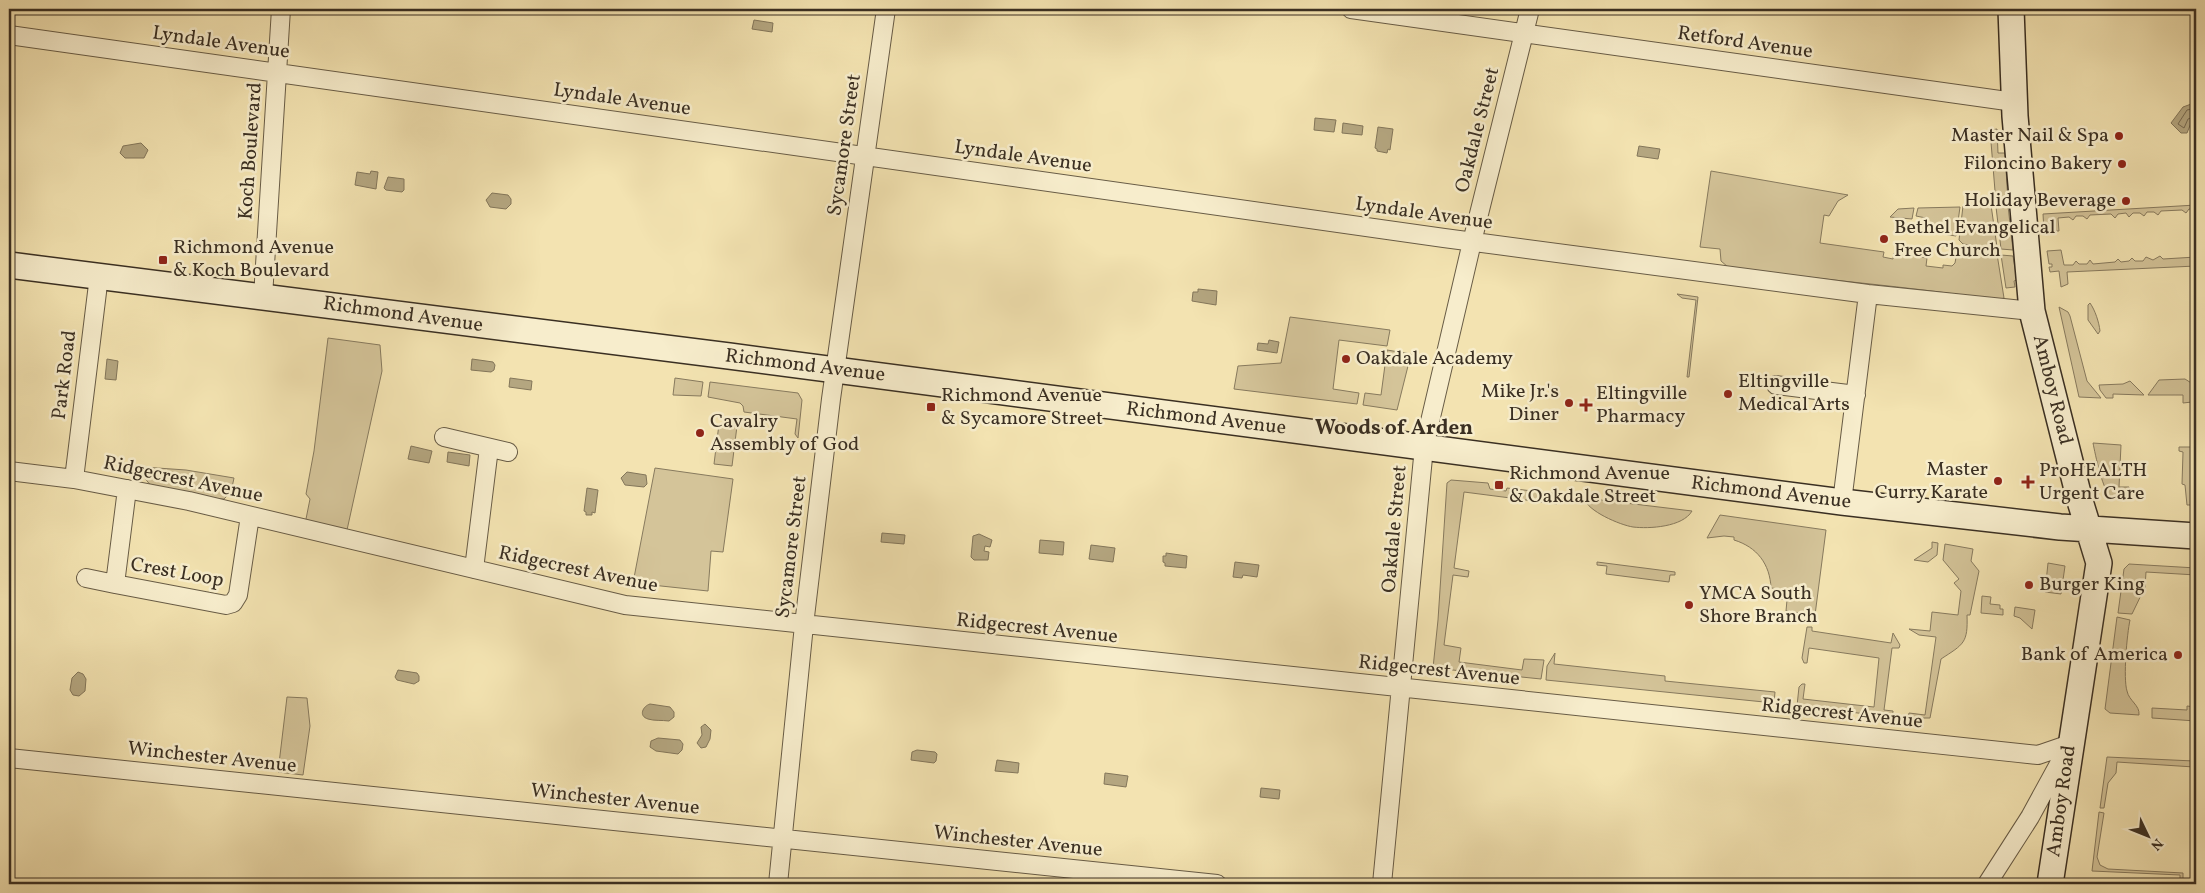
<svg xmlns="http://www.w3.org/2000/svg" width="2205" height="893" font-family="Vollkorn,serif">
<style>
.green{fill:#d4c499;stroke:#877a5e}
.water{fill:#b4a680;stroke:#83765a}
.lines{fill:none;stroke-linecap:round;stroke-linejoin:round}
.shore{stroke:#776a51;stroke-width:1}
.minor-casing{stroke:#685c46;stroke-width:20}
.secondary-casing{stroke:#3a2f22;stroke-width:28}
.minor{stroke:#f7edcc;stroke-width:18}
.secondary{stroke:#f7edcc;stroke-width:25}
.poi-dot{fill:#8f2418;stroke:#f7edcc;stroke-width:2}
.labels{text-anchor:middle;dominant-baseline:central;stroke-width:5;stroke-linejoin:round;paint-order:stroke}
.street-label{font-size:20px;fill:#3a2f22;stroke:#f7edcc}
.poi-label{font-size:20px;fill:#3a2f22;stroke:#f7edcc;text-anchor:start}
.neighbourhood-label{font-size:21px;font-weight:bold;fill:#3a2f22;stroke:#f7edcc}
</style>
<rect width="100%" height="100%" fill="#f3e3b1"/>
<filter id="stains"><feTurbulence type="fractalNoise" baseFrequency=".004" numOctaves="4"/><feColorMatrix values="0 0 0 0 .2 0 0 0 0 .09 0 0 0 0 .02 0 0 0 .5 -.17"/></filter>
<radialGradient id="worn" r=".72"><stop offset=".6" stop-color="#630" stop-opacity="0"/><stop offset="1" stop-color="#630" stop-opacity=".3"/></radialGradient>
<!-- green -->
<path class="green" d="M1997,129L1998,153H2005L2008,202L1996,203L1990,130Z
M1711,171L1848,195L1838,201L1829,216L1824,215L1820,243L1884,252L1883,257L1893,259L1894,253L1927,258L1926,266L1943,268V265L1952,266L1955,263L1957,252L1963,250L1997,254L2004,298L1997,300C1908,286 1817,280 1728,267L1721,261L1720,249L1700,247Z
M1991,205L1997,247L1994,249L1963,244L1959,240L1963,206Z
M2196,205V209H2189L2186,213L2182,210L2161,211L2158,215L2154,212H2147L2144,216L2140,213H2133L2129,217L2126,213L2118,214L2115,218L2111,214L2090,215L2087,219L2083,216H2076L2073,220L2069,217L2058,218L2059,231H2044L2043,214Z
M2008,206L2013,250L2001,249L1996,207Z
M1960,207L1956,236L1943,234L1944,226L1926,224V218L1916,216L1918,208Z
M1914,208L1912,219L1890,217L1898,209Z
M2061,250L2064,265H2073L2076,261L2079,264H2087L2090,260L2093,264L2115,262L2118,259L2121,262L2129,261L2132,258L2135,261H2143L2146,257L2153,260L2160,256L2163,259L2196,257V266L2067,272L2068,284L2061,287L2059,271L2050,272L2049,267H2052V264H2049L2047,251Z
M2001,255L2013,256L2017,280L2014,281L2015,287L2006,288Z
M1677,294L1698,297L1689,377H1687L1696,300L1682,298Z
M2090,303C2095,310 2099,322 2100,331L2098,334L2088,320V305Z
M2059,307L2068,312L2070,316L2087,381L2101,398L2079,397Z
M1290,317L1390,330L1387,346L1339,340L1333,389L1359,393L1357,404L1234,389L1238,366L1281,363Z
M328,338L380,345L382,371L347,530L305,524L310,499L306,494L314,451Z
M1387,350L1411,354L1397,410L1363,405L1365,393L1381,395Z
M675,378L703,382L701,396L673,395Z
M2185,379L2196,386V400L2192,402L2183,403V395H2148L2159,380Z
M2130,381L2144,395L2113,394V398H2106L2100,390L2099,385L2123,384Z
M710,382L798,393L802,400L798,438L795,434L797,419L744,412L743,406L740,403L708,397Z
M719,424L737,426L732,466L714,464Z
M2093,443L2121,445L2119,487H2129L2128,498C2123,498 2116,499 2112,497C2103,494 2095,453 2093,443Z
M2179,447H2196V505H2187L2185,485L2182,484L2183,452L2179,451Z
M143,467L186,470L234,478L231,492L224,499C207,499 165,493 151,485C148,483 145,478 143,476Z
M655,468L733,479L723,552L711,551L708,591L633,583Z
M1451,480L1488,483L1490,489L1506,491L1507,488L1558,494L1559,502L1557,504L1464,492L1454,568L1469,571L1468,577L1453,575L1444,645L1461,648L1459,662L1522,670L1524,659L1544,660L1541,679L1433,668L1438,620L1447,483Z
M1584,498L1692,511C1683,527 1649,529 1633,527C1620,525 1587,511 1584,498Z
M1720,515L1826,530L1815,615L1786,611L1787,600L1778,599L1780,589L1771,588C1770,564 1757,547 1734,540V537L1724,536L1707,538Z
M1932,542L1938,543L1937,555L1928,562L1914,560L1932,548Z
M1945,544L1973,549L1971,561L1979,571L1970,615H1967C1968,643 1964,644 1941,659L1930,718H1908L1909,713L1925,715L1936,637L1919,635L1909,629L1930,631L1932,612L1958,615L1961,591L1954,583L1959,579L1943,560Z
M1597,562L1675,572V575H1670L1669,582L1606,574L1607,566L1597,565Z
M2048,563L2065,566L2061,594L2045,592Z
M2129,564L2196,568V575L2146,572L2145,587L2132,614L2118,613L2124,569Z
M1982,596L1991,597L1990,604L2000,605V609H2003V615L1981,613Z
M2015,607L2035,610L2032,629L2020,618L2014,616Z
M2117,617L2130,620C2127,634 2123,678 2127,691C2129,701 2140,705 2139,715L2110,713L2105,709Z
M1807,627H1812V631L1891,643L1893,633L1900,645L1899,648H1892L1884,710L1893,711V717L1797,706L1799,687L1802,684H1805L1803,699L1874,707L1879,658L1809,648L1807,663H1804L1802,658Z
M1555,653L1554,664L1665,676V681L1775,692L1774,703L1546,680L1547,666Z
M2196,681V721L2152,718V708L2187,710V706L2195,707Z
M287,697L307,698L310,726L303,775L278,772Z
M2107,757L2194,761V767L2117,762L2116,773L2108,783L2104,808H2100Z
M2099,812L2104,813L2097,857L2100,865L2108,869L2183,873V884H2180V875L2092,871Z"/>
<!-- water -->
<path class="water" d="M754,20L773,23L772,32L752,29Z
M2194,103L2196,105V120L2191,123L2187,133H2181L2171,123L2183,107Z
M1315,118L1336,120L1334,132L1314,130Z
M1343,123L1363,126L1362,135L1342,133Z
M1378,127L1393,129L1390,150L1388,149L1387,153L1377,151V149L1375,148Z
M141,143L148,150L144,158H125L120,153L123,146Z
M1639,146L1660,149L1658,159L1637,156Z
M371,171L378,172L376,189L355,185L357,172L370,174Z
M388,177L404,179V190L402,192L386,190L384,188Z
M492,193L508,195L511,199V204L506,209L490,207L486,200Z
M1198,289L1217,291L1216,305L1192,301L1193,292H1198Z
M1269,340L1279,342L1277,353L1257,350L1258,343L1268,344Z
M107,359L118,361L116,380L105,379Z
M472,359L493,362L495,365L494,370L491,372L471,370Z
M510,378L532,381L531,390L509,387Z
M411,446L432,451L429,463L408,459Z
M448,452L470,455L469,466L447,462Z
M627,472L646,475L647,484L644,487L625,485L621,478Z
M587,488L598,490L595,513L592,512V515H586V512L584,511Z
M882,533L905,535L904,544L881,542Z
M979,534L992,540L990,547L985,546L984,551L989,552L988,560H974L971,557L973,536Z
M1040,540L1064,542L1063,555L1039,553Z
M1091,545L1115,548L1113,562L1089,559Z
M1166,553L1187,556L1186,568L1165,566V563L1163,562V556H1166Z
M1235,562L1259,565L1257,577L1243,575L1242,578L1233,577Z
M398,670L417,673L419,676V681L414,684L397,680L395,677Z
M78,672L83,674L86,679L85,691L79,696L73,695L70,690L72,678Z
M650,704L670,707L674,712V717L669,721C662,720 654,721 648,719C638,716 643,706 650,704Z
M705,724L711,730L710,739L706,747L701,748L697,743L702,735L701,727Z
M658,738L680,740L683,744L682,750L678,754L656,751L650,747L651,741Z
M917,750L935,752L937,754L936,761L934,763L911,760L912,752Z
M997,760L1019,763L1018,773L995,771Z
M1105,773L1128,776L1126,787L1104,784Z
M1261,788L1280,790L1279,799L1260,797Z"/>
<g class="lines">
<!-- shore -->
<path class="shore" d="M2196,108L2187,110L2178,124L2184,128L2188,119L2196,116"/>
<!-- minor casing -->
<g class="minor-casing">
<path id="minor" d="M1351,9L2014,102
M9,35L1444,238L1868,294L2032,311
M263,297L281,9
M1776,385L1856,395
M444,437L508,452
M9,471L74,479L189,501L625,605L2038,755L2070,744
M74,479L99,276
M127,489L115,584L226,605L233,603L238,595L250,516
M1842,502L1868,294
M474,569L489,448
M86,578L115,584
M9,758L1217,884
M778,884L804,625L831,399L886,9
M1382,884L1424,447L1472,242L1530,9
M1987,884L2030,817L2065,753"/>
</g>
<!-- secondary casing -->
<g class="secondary-casing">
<path id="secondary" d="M2011,9L2015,116L2032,311L2080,501L2099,563L2050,884
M9,265L729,356L1842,502L2060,527L2196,536"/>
</g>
<!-- minor -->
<use href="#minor" class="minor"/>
<!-- secondary -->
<use href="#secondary" class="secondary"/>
</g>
<!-- markers -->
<g class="poi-dot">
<circle cx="2119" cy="136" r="5"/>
<circle cx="2122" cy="164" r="5"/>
<circle cx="2126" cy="201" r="5"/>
<circle cx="1884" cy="239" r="5"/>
<rect x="158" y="255" width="10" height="10" rx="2.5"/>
<circle cx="1346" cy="359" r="5"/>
<circle cx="1728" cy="394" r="5"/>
<circle cx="1569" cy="403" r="5"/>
<path d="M1583.5 397.5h5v5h5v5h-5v5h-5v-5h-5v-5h5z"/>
<rect x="926" y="402" width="10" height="10" rx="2.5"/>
<circle cx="700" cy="433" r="5"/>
<circle cx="1998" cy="481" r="5"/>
<path d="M2025.5 474.5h5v5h5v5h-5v5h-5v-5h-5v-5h5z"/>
<rect x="1494" y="480" width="10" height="10" rx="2.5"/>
<circle cx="2029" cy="585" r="5"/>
<circle cx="1689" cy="605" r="5"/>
<circle cx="2178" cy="655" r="5"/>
</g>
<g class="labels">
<!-- street labels -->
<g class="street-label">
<text transform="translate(221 43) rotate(8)">Lyndale Avenue</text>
<text transform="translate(1745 43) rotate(8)">Retford Avenue</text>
<text transform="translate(622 100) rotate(8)">Lyndale Avenue</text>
<text transform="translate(1478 130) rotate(-76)">Oakdale Street</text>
<text transform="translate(845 145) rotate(-82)">Sycamore Street</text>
<text transform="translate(251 151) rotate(-86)">Koch Boulevard</text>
<text transform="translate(1023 157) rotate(8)">Lyndale Avenue</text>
<text transform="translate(1424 214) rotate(8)">Lyndale Avenue</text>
<text transform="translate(403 315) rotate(8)">Richmond Avenue</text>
<text transform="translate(805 366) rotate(7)">Richmond Avenue</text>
<text transform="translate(65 375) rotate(-83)">Park Road</text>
<text transform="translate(2052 390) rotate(76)">Amboy Road</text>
<text transform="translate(1206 419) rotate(7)">Richmond Avenue</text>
<text transform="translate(183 480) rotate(12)">Ridgecrest Avenue</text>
<text transform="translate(1771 493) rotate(7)">Richmond Avenue</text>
<text transform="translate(1395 529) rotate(-85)">Oakdale Street</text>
<text transform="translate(792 547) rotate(-83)">Sycamore Street</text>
<text transform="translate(578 570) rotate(12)">Ridgecrest Avenue</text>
<text transform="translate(177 573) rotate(10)">Crest Loop</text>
<text transform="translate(1037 629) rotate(6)">Ridgecrest Avenue</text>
<text transform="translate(1439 671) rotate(6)">Ridgecrest Avenue</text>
<text transform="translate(1842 714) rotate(6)">Ridgecrest Avenue</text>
<text transform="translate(212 758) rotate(6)">Winchester Avenue</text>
<text transform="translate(615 800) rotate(6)">Winchester Avenue</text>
<text transform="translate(2062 801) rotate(-82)">Amboy Road</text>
<text transform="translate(1018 842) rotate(6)">Winchester Avenue</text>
</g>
<!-- poi labels -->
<g class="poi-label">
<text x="2109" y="136" text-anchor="end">Master Nail &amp; Spa</text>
<text x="2112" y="164" text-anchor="end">Filoncino Bakery</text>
<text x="2116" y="201" text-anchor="end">Holiday Beverage</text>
<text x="1894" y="228">Bethel Evangelical<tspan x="1894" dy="23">Free Church</tspan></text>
<text x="173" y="248">Richmond Avenue<tspan x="173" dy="23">&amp; Koch Boulevard</tspan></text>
<text x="1356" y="359">Oakdale Academy</text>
<text x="1738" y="382">Eltingville<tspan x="1738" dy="23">Medical Arts</tspan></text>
<text x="1559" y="392" text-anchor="end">Mike Jr.'s<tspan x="1559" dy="23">Diner</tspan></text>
<text x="1596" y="394">Eltingville<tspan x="1596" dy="23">Pharmacy</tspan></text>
<text x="941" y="396">Richmond Avenue<tspan x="941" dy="23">&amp; Sycamore Street</tspan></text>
<text x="710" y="422">Cavalry<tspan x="710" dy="23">Assembly of God</tspan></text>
<text x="1988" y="470" text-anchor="end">Master<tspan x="1988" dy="23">Curry Karate</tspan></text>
<text x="2039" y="471">ProHEALTH<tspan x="2039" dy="23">Urgent Care</tspan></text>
<text x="1509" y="474">Richmond Avenue<tspan x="1509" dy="23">&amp; Oakdale Street</tspan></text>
<text x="2039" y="585">Burger King</text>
<text x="1699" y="594">YMCA South<tspan x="1699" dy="23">Shore Branch</tspan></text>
<text x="2168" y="655" text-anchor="end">Bank of America</text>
</g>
<!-- neighbourhood labels -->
<g class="neighbourhood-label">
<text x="1394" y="428">Woods of Arden</text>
</g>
</g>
<!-- margin -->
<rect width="2205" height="893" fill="none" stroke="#f3e3b1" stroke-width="30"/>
<rect x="10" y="10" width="2185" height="873" fill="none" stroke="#3a2f22" stroke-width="2.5"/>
<rect x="15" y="15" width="2175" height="863" fill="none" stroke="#3a2f22"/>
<!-- north arrow -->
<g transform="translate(2148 836) rotate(133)" stroke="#f7edcc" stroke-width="4" paint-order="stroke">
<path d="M0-4L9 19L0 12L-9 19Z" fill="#3a2f22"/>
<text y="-8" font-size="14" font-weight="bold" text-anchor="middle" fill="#3a2f22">N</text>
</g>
<rect width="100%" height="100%" filter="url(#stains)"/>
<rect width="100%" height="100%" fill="url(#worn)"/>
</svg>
